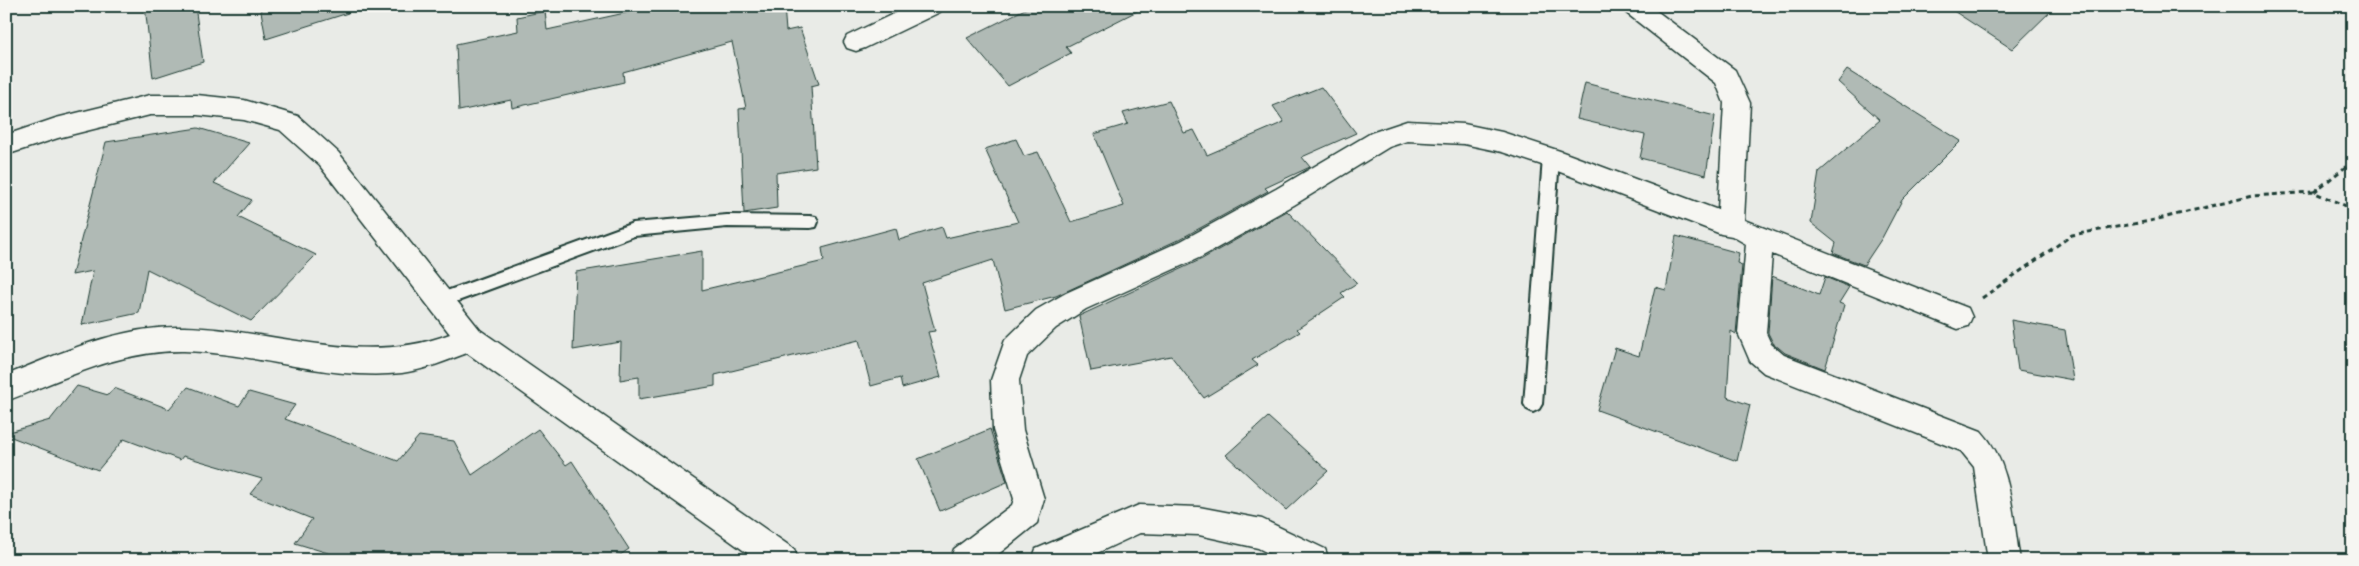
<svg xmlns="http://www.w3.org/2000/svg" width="2359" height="566" font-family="Mynerve,sans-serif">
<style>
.building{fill:#b0bab5;stroke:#1f3d34}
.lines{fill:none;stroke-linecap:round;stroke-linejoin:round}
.lane-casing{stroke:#1f3d34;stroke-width:4}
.street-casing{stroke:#1f3d34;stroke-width:3}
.path{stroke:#1f3d34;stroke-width:3;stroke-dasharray:5 4;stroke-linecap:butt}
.lane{fill:#f6f6f2;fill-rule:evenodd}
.street{fill:#f6f6f2;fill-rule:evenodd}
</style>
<rect width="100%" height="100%" fill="#e9ebe7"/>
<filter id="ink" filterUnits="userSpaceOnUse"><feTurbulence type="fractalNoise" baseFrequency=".02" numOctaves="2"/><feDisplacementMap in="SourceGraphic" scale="10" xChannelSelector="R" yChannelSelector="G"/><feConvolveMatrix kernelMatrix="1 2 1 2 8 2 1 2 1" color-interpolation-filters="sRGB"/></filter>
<g filter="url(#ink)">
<!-- building -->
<path class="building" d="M145,6H195L203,62L153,78Z
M260,6H347L348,13L266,39Z
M633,6H784L786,31L800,28L819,84L811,86L816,167L776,173L777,208L744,213L739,109L746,108L732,42L623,72L624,82L512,108L511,100L459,111L456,44L518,31L517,17L545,11L547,30L634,11Z
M1031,6H1147L1066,47L1071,53L1008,86L967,38Z
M1946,6H2056L2012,49Z
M1847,70L1961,141L1902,200L1882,238L1864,265L1833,253L1836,243L1811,223L1819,172L1880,120L1838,82Z
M1585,83L1715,116L1706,175L1640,158L1645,135L1577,119Z
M1321,87L1356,133L1302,157L1310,167L1265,188L1268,191L1180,239L1056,296L1005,309L993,260L922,283L935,331L928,332L941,377L902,388L900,378L871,386L859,340L715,375V386L639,399V377L620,380L621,342L573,350L576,272L702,251V290L824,261L822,248L896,228L899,240L942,227L946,238L1018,222L985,149L1016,139L1024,156L1038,152L1071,222L1124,206L1094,134L1128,124L1123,113L1169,101L1184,133L1194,130L1207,155L1284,122L1273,106Z
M198,128L249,143L214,183L252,200L238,217L316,255L251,321L147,269L139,313L82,325L93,271L72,275L106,142Z
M1287,211L1357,283L1341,293L1345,297L1297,329L1300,332L1252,360L1258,365L1204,398L1171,356L1091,371L1079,316L1202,259Z
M1676,236L1739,253L1737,263L1742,265L1736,334L1731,331L1727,397L1750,405L1737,461L1597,410L1615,348L1639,356L1655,287L1666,290Z
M1772,276L1819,295L1825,277L1849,287L1839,303L1844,305L1825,369L1785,353L1773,343L1768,333Z
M2011,320L2065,330L2073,380L2018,370Z
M77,386L108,395L114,388L169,409L188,387L239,406L249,392L295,405L285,419L398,461L419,436L454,441L472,475L538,429L566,465L572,461L629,549L613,560H351L295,543L312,519L250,494L262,479L183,456L180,460L124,439L98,470L6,435V433L50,420Z
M1268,417L1328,471L1286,510L1226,455Z
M990,429L1007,482L940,511L918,459Z"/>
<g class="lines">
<!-- lane casing -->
<g class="lane-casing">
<path id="lane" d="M1551,152L1556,154L1559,158L1542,404L1539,409L1533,412L1527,409L1524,404L1543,158L1546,154Z
M727,215L810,216L816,217L818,222L816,227L810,228L727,227L634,236L439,308L433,306L431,301L433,296L633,223Z"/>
</g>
<!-- street casing -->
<g class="street-casing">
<path id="street" d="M910,6H944L940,12L865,48L856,51L847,48L844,42L847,36Z
M1621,6H1650L1735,70L1750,103L1744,220L1968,308L1972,317L1968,326L1958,329L1772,254L1766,333L1771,344L1784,355L1981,431C2013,465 2012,516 2020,560H1988L1974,467L1961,451L1764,373L1750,361L1738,333L1746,244L1732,236L1721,234L1542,165L1502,152L1464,144L1407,141L1389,147L1294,205L1201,257L1086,309L1056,328L1027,356L1019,380L1023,430L1044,499L1037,523L991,560H950L954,549L1012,505L1014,499L993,430L991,380L1005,340L1036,310L1066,293L1181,241L1276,189L1371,133L1407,121L1464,124L1502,132L1560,151L1718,210L1724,103L1716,83L1625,12Z
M150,95H197L244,100L298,116L338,152L480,330L794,549L798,560H757L467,353C446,361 424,370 402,373C329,381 257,353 184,351C120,350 64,379 6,401V375C63,352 122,325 184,327C274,329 361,368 450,334L320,166L280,130L244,120L197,115H150L58,138L6,155V135L56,118Z
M1139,505L1199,507L1262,519L1325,549L1329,560H1282L1258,548L1199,535L1140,533L1082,560H1032L1036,549Z"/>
</g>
<!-- path -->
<path class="path" d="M2314,192L2353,161
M1982,298L2072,235L2150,221L2252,196L2313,192L2353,209"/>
<!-- lane -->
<use href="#lane" class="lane"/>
<!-- street -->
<use href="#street" class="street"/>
</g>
</g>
<!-- margin -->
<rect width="2359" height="566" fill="none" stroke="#f6f6f2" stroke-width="25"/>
<rect x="12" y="12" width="2334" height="541" fill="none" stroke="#1f3d34" stroke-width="2" filter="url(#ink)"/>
</svg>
